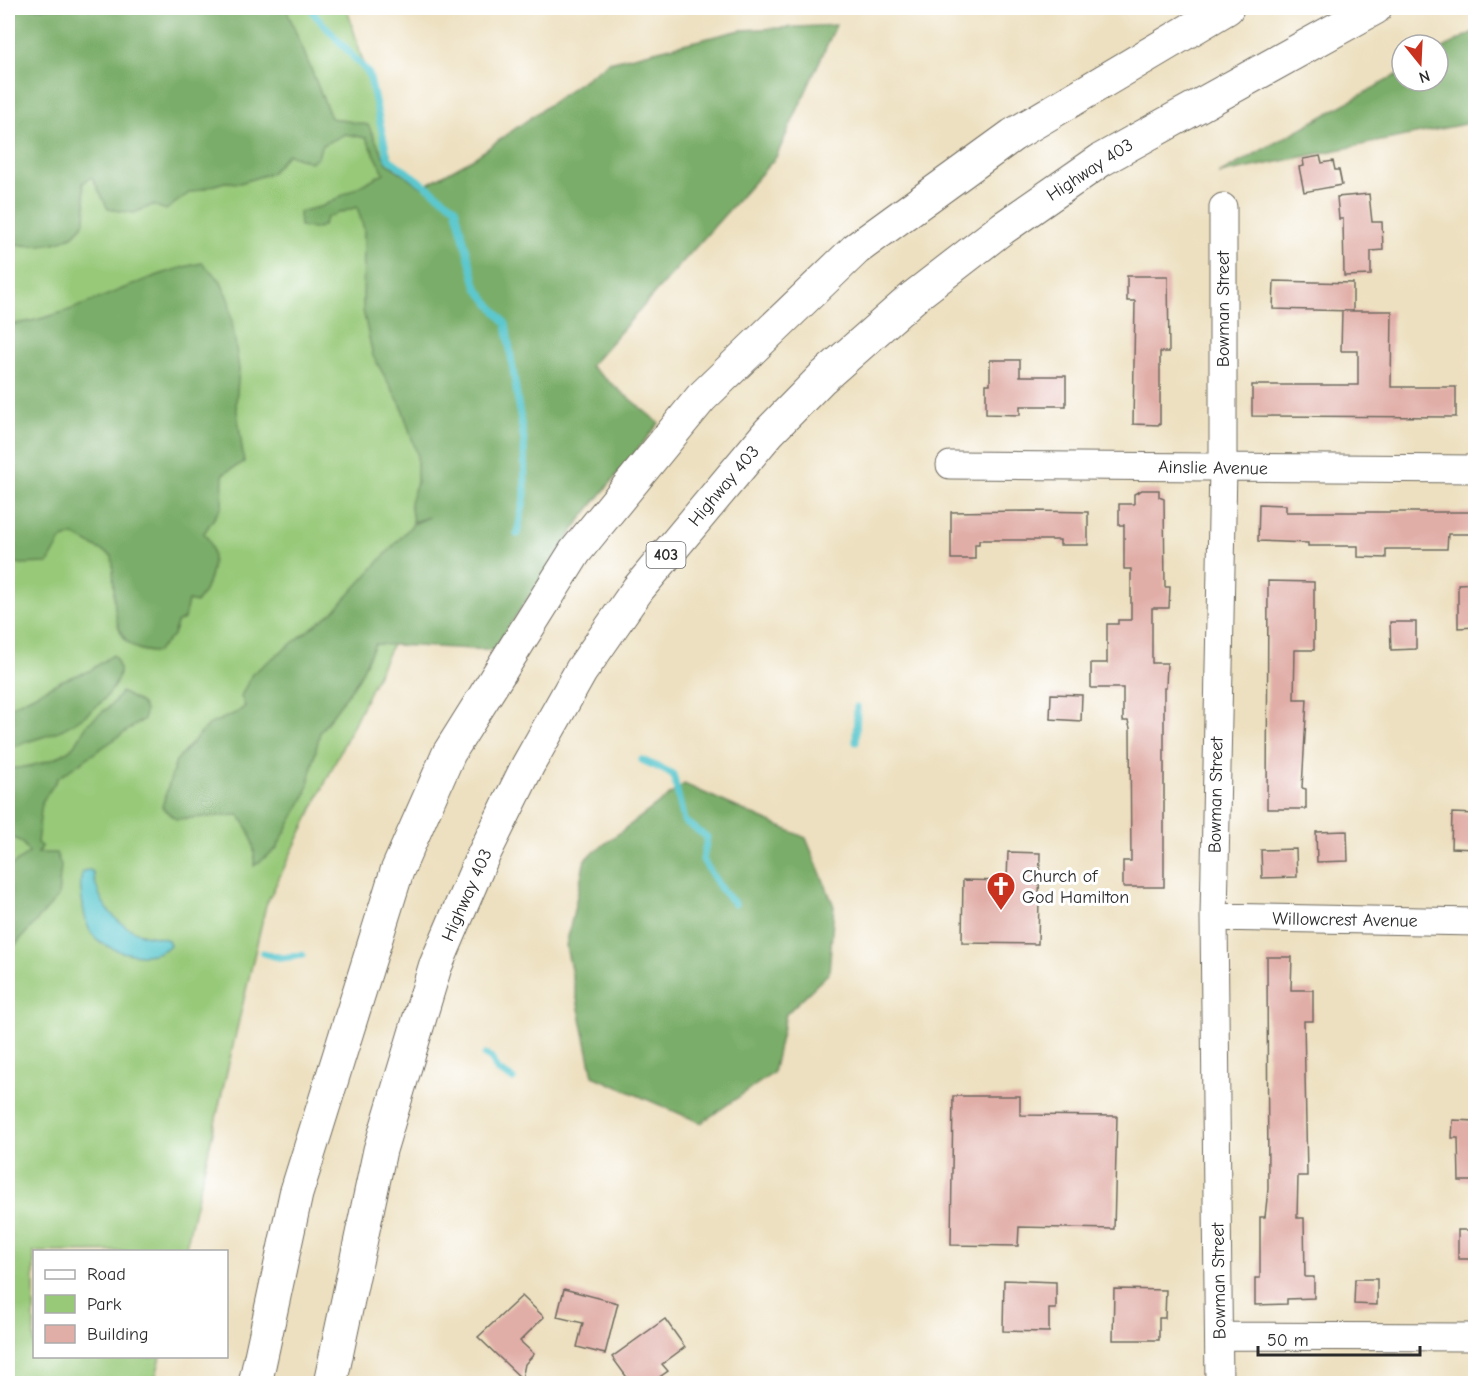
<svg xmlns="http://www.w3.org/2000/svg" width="1483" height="1391" font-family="'Comic Neue',sans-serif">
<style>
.green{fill:#98c979;stroke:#627a52;stroke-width:1.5}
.forest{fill:#7aad69;stroke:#526c4a;stroke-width:1.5}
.water{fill:#5bc8cf;stroke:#437a7d;stroke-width:1.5}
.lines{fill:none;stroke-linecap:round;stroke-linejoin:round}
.stream{stroke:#5bc8cf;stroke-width:7}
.building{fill:#e1aea7}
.minor-casing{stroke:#6f6a5f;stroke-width:29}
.highway-casing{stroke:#6f6a5f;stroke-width:35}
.minor{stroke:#fff;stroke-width:27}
.highway{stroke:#fff;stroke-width:33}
.labels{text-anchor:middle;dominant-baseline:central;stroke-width:6;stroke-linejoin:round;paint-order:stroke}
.shield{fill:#fff;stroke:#6b6b6b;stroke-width:1.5}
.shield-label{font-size:16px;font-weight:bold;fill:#2b2b2b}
.street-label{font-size:18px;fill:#2b2b2b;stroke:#fff}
.poi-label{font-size:18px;fill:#2b2b2b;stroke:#fff;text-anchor:start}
</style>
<rect width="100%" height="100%" fill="#fff"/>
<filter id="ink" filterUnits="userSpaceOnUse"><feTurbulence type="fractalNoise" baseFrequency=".0167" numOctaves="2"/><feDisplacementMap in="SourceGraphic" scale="12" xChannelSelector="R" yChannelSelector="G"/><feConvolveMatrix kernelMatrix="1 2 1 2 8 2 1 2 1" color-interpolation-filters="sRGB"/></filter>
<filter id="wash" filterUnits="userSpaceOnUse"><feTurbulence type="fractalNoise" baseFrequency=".008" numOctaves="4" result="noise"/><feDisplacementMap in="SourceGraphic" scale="24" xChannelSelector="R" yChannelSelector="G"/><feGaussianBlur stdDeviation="1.35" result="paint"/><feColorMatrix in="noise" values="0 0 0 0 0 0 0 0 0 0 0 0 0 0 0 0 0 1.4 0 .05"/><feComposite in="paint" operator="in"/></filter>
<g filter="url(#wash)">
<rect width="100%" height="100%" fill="#ede0c0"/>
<!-- green -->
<path class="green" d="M8,8H347L481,461L266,905L185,1251L34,1252V1356L161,1357L154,1383H8Z"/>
<!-- forest -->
<path class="forest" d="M8,8H286L331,118L368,125L387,163L422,187L474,158L609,62L741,30L836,25L776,157L590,366L659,423L581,519L493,650L375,644L359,678L320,732L306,794L276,849L254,866C255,845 252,832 239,815L176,819L162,807L176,761L208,725L238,712L245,706L241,696L252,674L335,610L413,524L429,517L413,522L410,502L417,482V454L401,405L373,356L363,310L364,229L357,207L327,217L323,226L314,229L300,226L299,212L323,206L384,173L366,138L345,134L321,146L318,158L310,162L288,154L271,173L240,183L225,182L189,193L166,210L153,205L134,213L108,209L92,177L83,183C84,196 89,214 82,226C69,246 28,249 8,242Z
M1475,31V122L1219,174L1402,72V81H1438V51Z
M202,263L220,280L229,301L239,369L236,404L244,462L223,474L222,506L204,533C221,553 211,585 196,603L188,601L184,619L177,623L173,635L157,652C104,653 117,593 112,556L73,535L61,540L48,563L19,564L8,558V325C77,317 134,276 202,263Z
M113,655C137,683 82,720 61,730C44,738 25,741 8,749V708L63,680L89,671Z
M121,692L141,703L145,710L144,719L58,778L42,802L37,843L42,847L38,853H56L61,865L58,897L8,953V868L29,853L22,842L8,835V769C30,767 61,762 76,743C82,736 83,727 91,721C103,711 114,705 121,692Z
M684,784L806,838L834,906L829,973L786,1014L773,1073L701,1123L593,1076L566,946L585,859Z"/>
<!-- water -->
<path class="water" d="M90,870L93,872C98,903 114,925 144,935C152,937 160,936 168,940L170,945C152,964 107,953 92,934C85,924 84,911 82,899C81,889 79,881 83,871Z"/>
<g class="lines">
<!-- stream -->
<path class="stream" d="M313,8L314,14L369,74L388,158L455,207L477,288L506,324L524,441L525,495L517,534
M856,742L857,707
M642,760L673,774L684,821L707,837L703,860L721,889L735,904
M263,953L282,958L302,955
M485,1055L491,1058L497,1070L513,1079"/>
</g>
<g id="blocks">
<!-- building -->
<path class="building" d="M1320,156L1322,163L1333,161L1335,170H1339L1342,185L1304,192L1299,167L1304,166L1303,159Z
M1369,194L1372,222H1382L1383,250L1371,251V275L1344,276L1343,219H1339L1337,197Z
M1127,276H1168L1169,352H1160V425L1133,424L1135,301H1127Z
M1274,281L1353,283V311L1273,309Z
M1342,311H1392L1391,387H1456V417L1252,416V385H1358V351H1341Z
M990,360H1020V376H1066V406H1020V415L986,414V384H990Z
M1142,490H1159V497L1164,499L1165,587H1170L1169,608H1152V663H1167L1166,688H1164V887H1123V861H1131L1130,728L1128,721H1123V688H1091V663H1107V624H1118V620H1131V569H1124V525H1119V504H1134V494Z
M1259,504L1286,505V512H1476V534H1448L1447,549H1386V558L1358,557V546H1308V543L1258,541Z
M1031,511L1088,512V545H1060V540H979V544H975V559H951V512Z
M1268,581L1314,582V650H1295L1294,699H1307L1302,788L1306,789V809H1267Z
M1476,583V627L1458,628V584Z
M1390,622H1416V649L1391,650Z
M1051,694L1082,695L1081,721L1050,719Z
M1452,813L1476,814V849L1451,848Z
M1347,831L1348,861L1317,862L1316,832Z
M1296,849L1297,877L1262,878L1261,850Z
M1008,852L1040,853L1038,944L962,943L963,880L1007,881Z
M1267,957H1292L1291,990H1313V1021H1304L1307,1176H1298L1297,1218H1304L1305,1277H1314V1298L1287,1299V1304L1255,1305V1278H1260V1217H1265L1268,1189Z
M953,1096H1020V1115L1117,1116L1114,1229L1019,1227L1018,1246L951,1245Z
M1453,1120L1476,1121V1181H1459L1458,1138H1452Z
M1458,1230H1476V1259H1458Z
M1355,1279H1377V1305L1354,1304Z
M1004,1280L1056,1282V1309H1049V1332L1003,1331Z
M564,1289L618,1303L605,1354L577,1347L583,1323L557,1317Z
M1114,1289L1166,1290L1165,1318H1159V1340H1113Z
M522,1296L544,1317L520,1341L534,1354L525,1364L522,1379L478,1337Z
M665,1319L685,1347L662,1364L668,1371L651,1383H631L612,1357Z"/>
</g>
</g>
<g filter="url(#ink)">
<use href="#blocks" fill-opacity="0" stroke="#6f6a5f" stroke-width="1.5"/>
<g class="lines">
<!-- minor casing -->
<g class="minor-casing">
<path id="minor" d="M950,465L1476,469
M1214,917L1476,922
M1220,1336L1476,1337
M1219,1384L1214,917L1223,468V207"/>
</g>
<!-- highway casing -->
<g class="highway-casing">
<path id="highway" d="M255,1384L296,1194L397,871L449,753L575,552L701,398L856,249L1013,135L1227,8
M330,1384L380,1150L435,967L480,862L528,765L581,671L638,589L769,432L822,378L915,296L1003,228L1101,160L1375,8"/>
</g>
<!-- minor -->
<use href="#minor" class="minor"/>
<!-- highway -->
<use href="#highway" class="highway"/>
</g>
</g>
<!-- icons -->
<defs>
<g id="church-pin" transform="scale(1.5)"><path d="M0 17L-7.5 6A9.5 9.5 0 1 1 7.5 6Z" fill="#c8321e" stroke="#fff"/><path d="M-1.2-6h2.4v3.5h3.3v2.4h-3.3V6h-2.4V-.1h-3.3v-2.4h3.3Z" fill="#fff"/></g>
</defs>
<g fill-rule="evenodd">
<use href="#church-pin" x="1001" y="886"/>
</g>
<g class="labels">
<!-- shield labels -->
<rect class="shield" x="646.5" y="542" width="39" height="26" rx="4.5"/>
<g class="shield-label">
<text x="666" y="555">403</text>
</g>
<!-- street labels -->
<g class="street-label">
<text transform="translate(1090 170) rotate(-33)">Highway 403</text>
<text transform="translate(1223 309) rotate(-90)">Bowman Street</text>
<text transform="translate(1213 468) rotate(1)">Ainslie Avenue</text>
<text transform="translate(724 486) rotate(-50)">Highway 403</text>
<text transform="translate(1216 795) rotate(-89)">Bowman Street</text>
<text transform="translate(467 895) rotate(-66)">Highway 403</text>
<text transform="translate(1345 920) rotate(1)">Willowcrest Avenue</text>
<text transform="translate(1219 1281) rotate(-91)">Bowman Street</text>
</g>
<!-- poi labels -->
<g class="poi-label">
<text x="1022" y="876">Church of<tspan x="1022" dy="21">God Hamilton</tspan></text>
</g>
</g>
<!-- margin -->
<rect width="1483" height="1391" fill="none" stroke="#fff" stroke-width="30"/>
<!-- legend -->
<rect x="33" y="1250" width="195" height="108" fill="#ffffff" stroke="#aaaaaa" stroke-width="1.5"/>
<rect x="45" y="1270" width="30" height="9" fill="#ffffff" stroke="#aaaaaa" stroke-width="1.5"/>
<text x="87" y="1280" font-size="18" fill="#2b2b2b">Road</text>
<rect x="45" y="1295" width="30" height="18" fill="#98c979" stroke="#aaaaaa" stroke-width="1.5"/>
<text x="87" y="1310" font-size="18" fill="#2b2b2b">Park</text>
<rect x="45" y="1325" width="30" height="18" fill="#e1aea7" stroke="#aaaaaa" stroke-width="1.5"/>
<text x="87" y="1340" font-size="18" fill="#2b2b2b">Building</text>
<!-- north arrow -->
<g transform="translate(1420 63) rotate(162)"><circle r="28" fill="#ffffff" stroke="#aaaaaa" stroke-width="1.5"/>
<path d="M0-4.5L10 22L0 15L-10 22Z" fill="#c8321e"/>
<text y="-9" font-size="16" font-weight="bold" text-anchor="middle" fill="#2b2b2b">N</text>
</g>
<!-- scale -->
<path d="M1258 1346v9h162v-9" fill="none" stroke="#2b2b2b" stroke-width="3"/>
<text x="1267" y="1346" font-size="18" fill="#2b2b2b" stroke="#ffffff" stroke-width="4.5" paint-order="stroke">50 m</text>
</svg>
